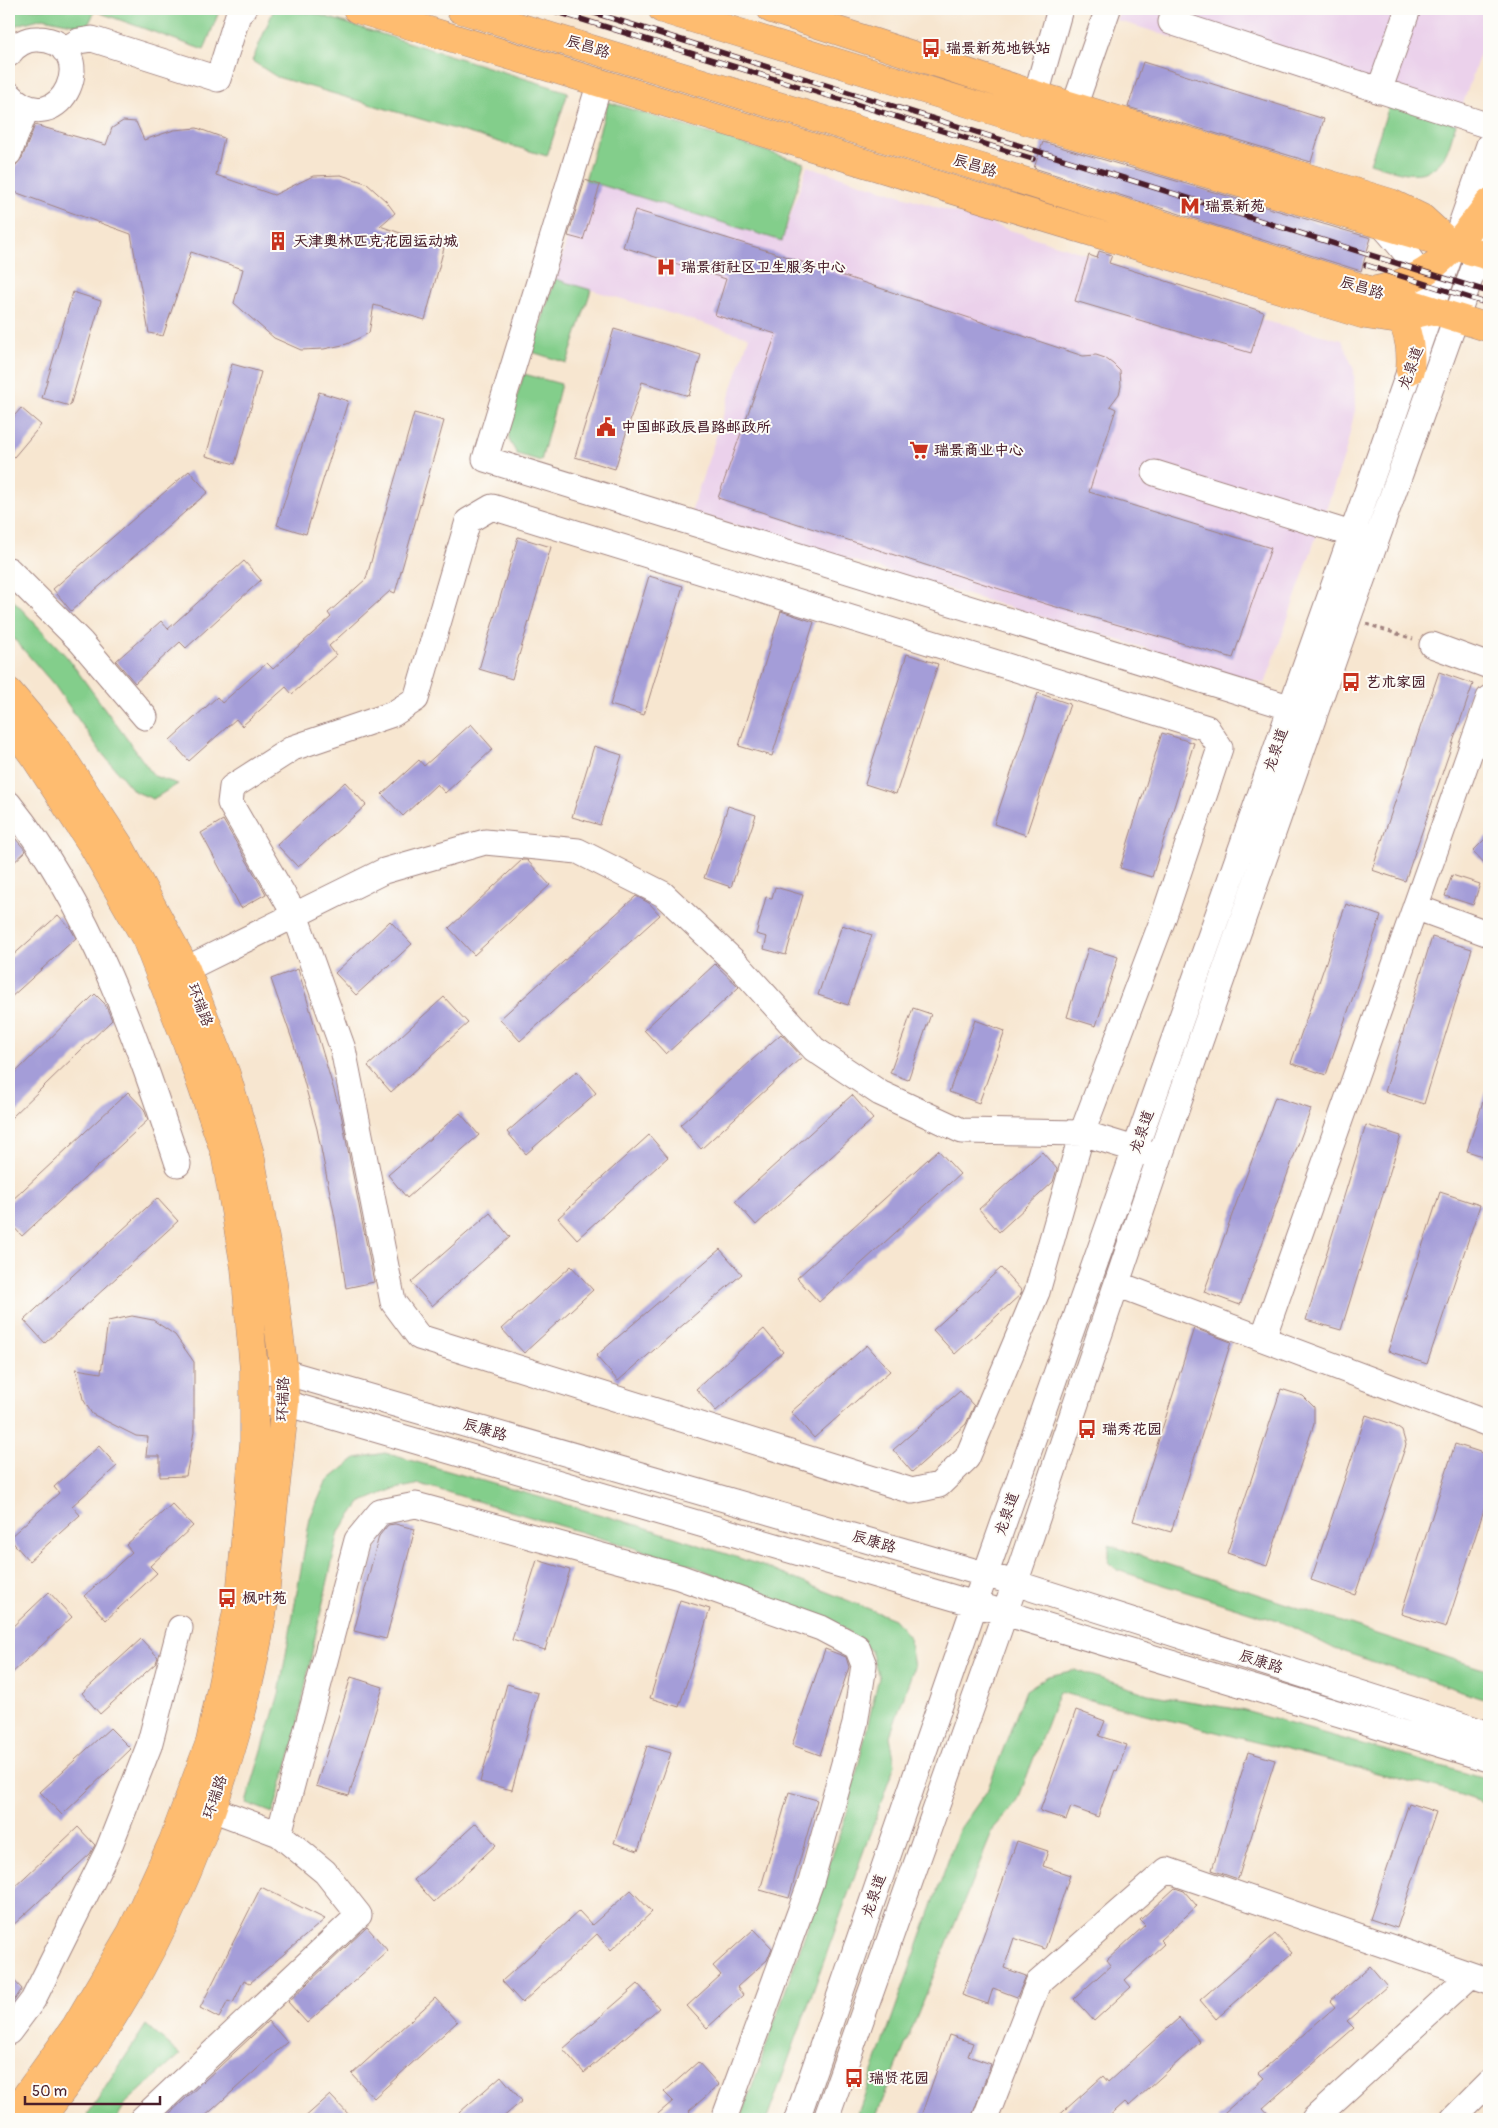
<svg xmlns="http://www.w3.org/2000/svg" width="1498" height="2128" font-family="Pangolin,'LXGW WenKai TC',sans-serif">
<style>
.built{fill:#ebd1eb}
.green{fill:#83ce8b;stroke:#66765b}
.building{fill:#a49dd8}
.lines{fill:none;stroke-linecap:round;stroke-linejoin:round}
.minor-casing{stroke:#a0827e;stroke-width:27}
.major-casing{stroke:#a0827e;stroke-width:29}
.path{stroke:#a0827e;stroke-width:3;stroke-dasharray:4 4;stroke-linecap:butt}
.minor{stroke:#fff;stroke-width:25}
.major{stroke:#febc70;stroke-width:28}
.rail-casing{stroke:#4a1f2b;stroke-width:5.5}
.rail{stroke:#fdfcf7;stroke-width:4;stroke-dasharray:11;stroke-linecap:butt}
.labels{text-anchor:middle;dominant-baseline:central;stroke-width:4;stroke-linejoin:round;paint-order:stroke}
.street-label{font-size:15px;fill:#4a1f2b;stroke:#fdfcf7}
.poi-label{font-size:15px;font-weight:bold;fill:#4a1f2b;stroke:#fdfcf7;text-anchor:start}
</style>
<rect width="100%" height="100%" fill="#fdfcf7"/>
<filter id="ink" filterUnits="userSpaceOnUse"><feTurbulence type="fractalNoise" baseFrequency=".02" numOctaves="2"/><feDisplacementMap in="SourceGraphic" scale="10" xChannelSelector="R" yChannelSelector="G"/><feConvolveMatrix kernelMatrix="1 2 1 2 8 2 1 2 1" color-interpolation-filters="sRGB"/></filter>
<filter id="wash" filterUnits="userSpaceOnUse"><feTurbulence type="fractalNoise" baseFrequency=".0096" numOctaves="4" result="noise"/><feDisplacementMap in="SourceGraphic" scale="20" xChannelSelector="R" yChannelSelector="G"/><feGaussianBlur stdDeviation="1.12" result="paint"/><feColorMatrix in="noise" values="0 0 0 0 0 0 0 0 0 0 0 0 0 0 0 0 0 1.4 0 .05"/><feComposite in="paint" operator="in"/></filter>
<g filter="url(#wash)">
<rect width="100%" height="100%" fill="#f7e6d0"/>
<!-- built -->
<path class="built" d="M1120,9H1489V27L1456,124L1116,20Z
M807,166L1089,255L1075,301L1251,353L1261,320L1342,340L1354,370L1355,410L1345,454L1265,684L691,512L749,337L555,279L585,180L782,241Z"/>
<!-- green -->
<path class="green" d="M9,9H220L204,50L95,11L87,27L43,18L13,26L9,33Z
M274,9L317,14L568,92L547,156L277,77L252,61Z
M608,102L804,163L782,241L585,180Z
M1390,103L1456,124C1452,135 1449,151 1442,160C1423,184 1394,170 1370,163Z
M555,279L591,290L567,363L532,352Z
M524,374L561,384L541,461L517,454L509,440L508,425Z
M9,596L67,657L154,776L178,784L153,799L134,791L101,752L55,686L9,633Z
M385,1453L644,1527L760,1565L894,1619L909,1637L914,1667L890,1736L895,1764L767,2119H741L847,1813L879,1677L871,1651L846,1630L694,1566L420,1484L391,1490L360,1503L339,1532L314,1642L294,1743L273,1813L246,1803L279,1694L310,1518L326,1482L356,1458Z
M1109,1545L1489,1671V1700L1335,1649L1284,1623L1117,1570L1109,1562Z
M1075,1670L1148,1694L1241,1710L1472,1775L1489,1780V1805L1448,1791L1059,1692L1017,1802L994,1828L875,2119H856L959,1830L987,1791L1026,1690L1048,1676Z
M146,2025L180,2055L126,2103L116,2119H93L88,2114Z"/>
<g id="blocks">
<!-- building -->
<path class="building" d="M1143,62L1324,119L1311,162L1128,107Z
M123,121L136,122L144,140L174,130L197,128L224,138L216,175L274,195L313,176L341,175L366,183L386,201L395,213L380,226L444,248L425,320L374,305L369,333L347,344L324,349L301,350L274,338L234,303L243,269L191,252L163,336L149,333L131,234L9,190L15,166L22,158L35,125L106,145L112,128Z
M1043,142L1371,238L1361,271L1034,168Z
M585,180L600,185L583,240L568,236Z
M635,210L778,254L1083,356L1096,355L1105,358L1113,364L1120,371L1121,386L1119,394L1110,406L1116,409L1089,492L1271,548L1233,658L1046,604L718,498L776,334L715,315L726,279L623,247Z
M1099,251L1112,255L1109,263L1264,312L1251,353L1075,301L1089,255L1097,258Z
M73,292L101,301L70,406L42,398Z
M614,329L701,355L689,396L642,382L615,469L575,457Z
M232,364L261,372L235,464L206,456Z
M319,392L348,401L306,534L277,525Z
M21,408L41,425L9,463V422Z
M414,413L444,421L395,593L390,591L329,646L336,655L292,694L286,687L242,726L236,719L189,761L170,740L217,697L222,703L267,663L273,669L331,617L328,613L366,579Z
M189,471L208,492L71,611L53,589Z
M518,537L551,547L512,679L479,669Z
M244,561L261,580L186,648L180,642L135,683L116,661L161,621L168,629Z
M649,576L683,586L644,715L610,705Z
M781,611L814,622L772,756L739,746Z
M907,654L938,664L896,794L865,784Z
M1439,672L1473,684L1405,881L1372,870Z
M1038,693L1070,704L1026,835L994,824Z
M471,724L493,749L445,793L437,784L403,816L382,794L419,760L424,766Z
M1162,733L1194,743L1152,877L1120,868Z
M594,746L622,755L600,825L572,817Z
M345,782L366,805L298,867L277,845Z
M728,806L756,815L731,887L704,878Z
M223,820L266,894L241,908L201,833Z
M9,831L26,851L9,867Z
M1489,835V868L1473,851Z
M522,860H527L550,885L474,955L449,928Z
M1452,875L1480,884L1473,905L1445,896Z
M775,887L803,895L786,955L764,949L767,937L756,934L766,897L772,898Z
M636,896L649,903L660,915L520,1041L500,1019Z
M1346,904L1381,916L1326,1075L1291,1063Z
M58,915L71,929L76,938L9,999V959Z
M390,921L412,944L356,995L335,973Z
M842,925L872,935L848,1005L818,995Z
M1432,937L1472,949L1424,1104L1385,1092Z
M1088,948L1118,957L1096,1026L1067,1017Z
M715,964L739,987L666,1054L644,1030Z
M298,969L341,1114L374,1282L346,1288L335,1218L317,1129L294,1045L271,979Z
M95,994L105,1004L112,1020L9,1120V1079Z
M444,997L468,1023L391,1092L368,1066Z
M913,1008L931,1014L908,1080L890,1073Z
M975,1020L1005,1031L979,1103L949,1092Z
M781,1034L802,1057L701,1149L680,1125Z
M577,1071L596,1093L526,1154L507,1132Z
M128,1092L144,1109L148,1120L22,1236L9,1222V1203Z
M1486,1092L1489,1093V1158L1467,1151Z
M852,1095L873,1119L756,1225L735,1201Z
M1275,1097L1311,1109L1240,1305L1204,1292Z
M460,1113L479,1135L407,1198L388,1175Z
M1366,1125L1401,1136L1341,1330L1306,1320Z
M649,1135L668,1157L577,1239L558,1218Z
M938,1150L960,1174L819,1302L797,1278Z
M1042,1152L1057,1169L1053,1182L999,1232L979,1209Z
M1440,1192L1480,1205L1427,1364L1388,1351Z
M157,1198L178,1221L45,1343L24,1320Z
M490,1213L510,1237L432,1306L411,1282Z
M720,1249L742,1274L618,1381L596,1356Z
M571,1266L593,1290L524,1353L502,1329Z
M1001,1268L1022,1291L1021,1294L955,1354L933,1330Z
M132,1316L153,1320L175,1335L194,1362V1432L186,1476L160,1477V1456H146L148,1437L136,1436L92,1414L83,1399L76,1369L101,1373L108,1321Z
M1194,1328L1231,1342L1171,1532L1133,1521Z
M764,1329L783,1352L716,1411L696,1389Z
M867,1345L890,1371L814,1438L791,1412Z
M1281,1389L1303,1396L1314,1407V1424L1267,1566L1227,1553Z
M960,1391L974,1406L966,1424L912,1472L893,1450Z
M1366,1415L1392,1424L1402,1431L1406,1445L1355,1595L1311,1580Z
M1455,1444L1480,1452L1489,1459V1494L1446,1628L1401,1614Z
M99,1446L117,1466L72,1506L80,1515L29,1561L9,1538L59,1493L54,1487Z
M172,1504L193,1526L150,1566L157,1573L106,1620L84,1596L132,1552L126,1545Z
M395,1524L415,1529L386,1639L354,1631L379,1536L388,1525Z
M537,1560L570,1570L545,1650L512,1640Z
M49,1592L72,1617L9,1676V1630Z
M680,1600L710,1609L679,1707L650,1698Z
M141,1639L158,1657L156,1663L100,1714L82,1693Z
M825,1649L846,1657L849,1667L820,1755L792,1745Z
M351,1677L383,1687L349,1796L316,1786Z
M507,1684L538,1693L512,1790L480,1782Z
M1076,1710L1105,1721L1099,1736L1127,1745L1117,1771L1115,1770L1098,1817L1071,1807L1066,1820L1040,1811Z
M110,1728L131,1749L62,1815L40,1792Z
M647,1746L671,1753L638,1851L614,1843Z
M1248,1752L1275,1760L1238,1879L1212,1870Z
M789,1792L817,1800L789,1898L760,1890Z
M1409,1803L1436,1812L1397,1928L1370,1919Z
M476,1823L496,1845L434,1902L414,1880Z
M78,1827L95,1845L90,1854L9,1929V1892Z
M1017,1841L1048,1851L1043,1866L1070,1875L1045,1949L1014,1938L1004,1968L1026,1976L1017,1997L993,1988L988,2004L962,1995Z
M261,1887L325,1919L250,1983L244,1980L233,2003L228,2001L219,2018L200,2008Z
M1175,1888L1184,1891L1197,1906L1160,1940L1164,1944L1125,1980L1131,1987L1094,2021L1074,1999L1111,1965L1107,1960L1145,1925L1140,1920Z
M631,1890L652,1912L611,1950L597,1934L522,2003L502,1981L579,1911L592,1925Z
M367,1927L388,1951L307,2023L288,2002Z
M754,1929L772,1948L767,1960L737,1987L743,1995L707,2028L687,2006L721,1975L713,1966Z
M1275,1934L1292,1953L1216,2019L1200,2000Z
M1370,1966L1387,1986L1347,2021L1354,2028L1263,2108L1273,2119H1217L1264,2078L1259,2073L1335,2007L1330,2001Z
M9,1975L22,1989L9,2008Z
M638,1984L659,2008L584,2073L563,2049Z
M435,1998L457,2022L374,2098L352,2074Z
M1179,2018L1200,2042L1129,2106L1125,2102L1106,2119H1055L1103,2076L1108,2082Z
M268,2021L287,2042L202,2119H174L169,2114Z
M949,2035L973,2043L968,2056L991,2064L971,2119H920Z
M698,2062L719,2085L689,2111L696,2119H652L673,2101L664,2092Z
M501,2076L522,2101L501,2119H452Z
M330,2095L353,2119H303Z"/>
</g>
</g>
<g filter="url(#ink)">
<use href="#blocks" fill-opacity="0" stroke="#a0827e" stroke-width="1"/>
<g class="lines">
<!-- minor casing -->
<g class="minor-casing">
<path id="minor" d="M1175,9L1171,22L1489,126
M64,50L79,41L92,39L218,79L238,15L244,9
M9,54C15,45 27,38 38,39C105,41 61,149 9,94
M600,82L485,459L1308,713
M1379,91L1408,9
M1036,95L1060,9
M1074,107L1108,9
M9,153L27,107
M1382,225C1401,246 1418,266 1428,293
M1155,473L1367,539
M492,507L1207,728L1220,748L1163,919L1082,1133L1037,1292L967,1458L939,1485L912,1491L419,1337L393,1302L343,1049L295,915L230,803L232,787L293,748L393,714L416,699L468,521Z
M9,570L81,642L145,717
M1432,645L1489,666
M9,804C93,909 136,1038 178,1164
M1415,907L1489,934
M186,969L384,871L485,842L578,851L663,894L739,966L814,1049L880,1093L962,1131L1082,1133L1151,1154
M1117,1284L1489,1424
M1263,1338L1489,698
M265,1371L284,1372L1015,1583L1489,1734
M254,1402L285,1403L975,1604L1489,1759
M279,1834L357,1540L380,1512L416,1505L679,1577L821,1628L857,1647L864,1665L855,1724L811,1882L724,2119
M9,2032L33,2000L108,1850L149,1746L180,1628
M142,2119L359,1915L325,1872L279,1834L212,1809
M797,2119L975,1604L1489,145
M826,2119L1005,1613L1160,1156L1348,619L1489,226
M985,2119L1038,1983L1167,1870L1489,1981
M1314,2119L1471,1975
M1453,2119L1489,2083"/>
</g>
<!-- major casing -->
<g class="major-casing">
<path id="major" d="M357,9L1365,315L1392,319L1432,310
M460,9L992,171L1489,328
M662,9L1024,120L1489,256
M771,9L1036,95L1391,203L1422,218L1446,240
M1371,291C1388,288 1404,283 1419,275C1445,262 1472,226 1489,203
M1388,304C1408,321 1412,345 1410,370
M9,692L54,745L119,845L186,969L226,1074L250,1154L273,1283L284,1372L285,1403C281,1442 276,1482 272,1522C269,1549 268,1576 264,1603C243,1744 189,1893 114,2015C92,2051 66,2086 40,2119
M9,722L36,759L93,846L146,939L187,1043L225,1153L245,1268L254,1371V1443L240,1596L210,1742L173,1841L131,1933L76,2026L26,2096L9,2117"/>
</g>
<!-- path -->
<path class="path" d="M1366,624L1413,639"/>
<!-- minor -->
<use href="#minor" class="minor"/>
<!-- major -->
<use href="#major" class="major"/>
<!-- rail casing -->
<g class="rail-casing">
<path id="rail" d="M548,9L1033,159
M582,9L1489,292
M1366,265L1489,304"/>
</g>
<!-- rail -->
<use href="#rail" class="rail"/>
</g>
</g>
<!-- icons -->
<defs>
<g id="bus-bare" transform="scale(1.5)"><path d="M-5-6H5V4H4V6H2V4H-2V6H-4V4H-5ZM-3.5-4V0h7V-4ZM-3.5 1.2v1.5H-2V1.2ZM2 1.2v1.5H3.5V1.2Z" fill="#c8321e" stroke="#fdfcf7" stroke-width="2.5" paint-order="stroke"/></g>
<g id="metro-bare" transform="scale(1.5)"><path d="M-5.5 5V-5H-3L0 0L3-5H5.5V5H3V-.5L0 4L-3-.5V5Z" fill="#c8321e" stroke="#fdfcf7" stroke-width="2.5" paint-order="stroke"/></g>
<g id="building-bare" transform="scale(1.5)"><path d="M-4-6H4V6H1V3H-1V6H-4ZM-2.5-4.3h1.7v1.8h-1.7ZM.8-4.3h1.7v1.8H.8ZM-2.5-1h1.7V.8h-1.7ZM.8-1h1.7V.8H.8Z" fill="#c8321e" stroke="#fdfcf7" stroke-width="2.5" paint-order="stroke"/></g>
<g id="hospital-bare" transform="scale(1.5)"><path d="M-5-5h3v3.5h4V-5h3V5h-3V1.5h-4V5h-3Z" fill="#c8321e" stroke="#fdfcf7" stroke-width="2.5" paint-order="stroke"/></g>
<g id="civic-bare" transform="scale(1.5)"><path d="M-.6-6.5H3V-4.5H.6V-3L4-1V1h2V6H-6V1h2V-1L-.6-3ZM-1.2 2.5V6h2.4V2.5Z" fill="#c8321e" stroke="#fdfcf7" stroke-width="2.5" paint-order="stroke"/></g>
<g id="supermarket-bare" transform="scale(1.5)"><path d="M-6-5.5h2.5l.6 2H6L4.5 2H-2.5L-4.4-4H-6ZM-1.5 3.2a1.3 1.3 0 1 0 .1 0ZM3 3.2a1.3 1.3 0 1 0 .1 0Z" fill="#c8321e" stroke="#fdfcf7" stroke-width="2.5" paint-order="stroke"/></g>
</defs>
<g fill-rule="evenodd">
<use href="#bus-bare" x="931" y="48"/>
<use href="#metro-bare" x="1190" y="206"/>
<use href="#building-bare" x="278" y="241"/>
<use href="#hospital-bare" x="666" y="267"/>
<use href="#civic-bare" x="606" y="427"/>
<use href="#supermarket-bare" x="919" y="450"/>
<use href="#bus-bare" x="1351" y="682"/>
<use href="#bus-bare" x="1087" y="1429"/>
<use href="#bus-bare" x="227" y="1598"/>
<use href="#bus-bare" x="854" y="2078"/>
</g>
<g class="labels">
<!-- street labels -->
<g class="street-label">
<text transform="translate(588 47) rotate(17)">辰昌路</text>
<text transform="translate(975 166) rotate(17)">辰昌路</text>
<text transform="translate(1362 288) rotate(17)">辰昌路</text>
<text transform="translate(1411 368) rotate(-70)">龙泉道</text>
<text transform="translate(1276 750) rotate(-71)">龙泉道</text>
<text transform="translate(200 1005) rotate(69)">环瑞路</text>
<text transform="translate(1142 1132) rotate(-71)">龙泉道</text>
<text transform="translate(283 1399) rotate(-88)">环瑞路</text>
<text transform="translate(485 1430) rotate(16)">辰康路</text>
<text transform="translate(1007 1514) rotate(-71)">龙泉道</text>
<text transform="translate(874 1542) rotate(16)">辰康路</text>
<text transform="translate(1261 1662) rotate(18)">辰康路</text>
<text transform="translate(215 1797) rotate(-71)">环瑞路</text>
<text transform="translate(874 1896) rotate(-71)">龙泉道</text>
</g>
<!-- poi labels -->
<g class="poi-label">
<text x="946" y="48">瑞景新苑地铁站</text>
<text x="1205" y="206">瑞景新苑</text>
<text x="293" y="241">天津奥林匹克花园运动城</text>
<text x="681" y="267">瑞景街社区卫生服务中心</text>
<text x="621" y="427">中国邮政辰昌路邮政所</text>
<text x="934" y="450">瑞景商业中心</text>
<text x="1366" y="682">艺术家园</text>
<text x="1102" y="1429">瑞秀花园</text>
<text x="242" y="1598">枫叶苑</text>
<text x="869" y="2078">瑞贤花园</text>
</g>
</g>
<!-- margin -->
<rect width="1498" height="2128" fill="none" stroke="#fdfcf7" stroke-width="30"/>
<!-- scale -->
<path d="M25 2096v8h135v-8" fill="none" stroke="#4a1f2b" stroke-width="2.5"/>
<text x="32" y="2096" font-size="15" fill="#4a1f2b" stroke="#fdfcf7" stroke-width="4" paint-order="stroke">50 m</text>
</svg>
